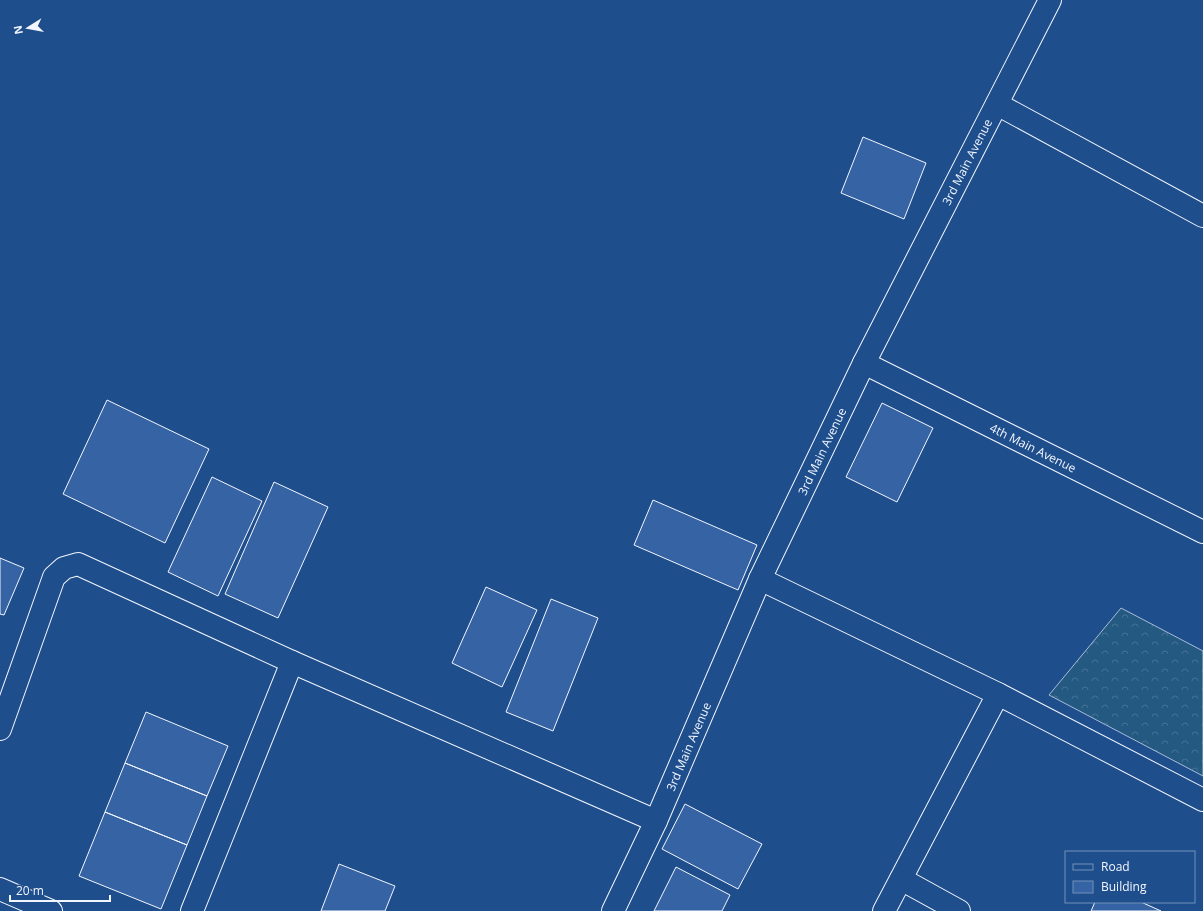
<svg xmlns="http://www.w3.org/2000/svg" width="1203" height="911" font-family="'Open Sans',sans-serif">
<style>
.forest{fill:url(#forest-crowns);stroke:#a8bbd7}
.building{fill:#3563a3;stroke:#f2f6ff}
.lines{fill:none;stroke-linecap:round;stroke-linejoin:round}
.street-casing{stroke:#f2f6ff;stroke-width:24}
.secondary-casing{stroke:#f2f6ff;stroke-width:24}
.street{stroke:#1f4e8c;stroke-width:22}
.secondary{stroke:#1f4e8c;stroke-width:22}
.labels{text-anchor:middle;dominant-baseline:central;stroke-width:3;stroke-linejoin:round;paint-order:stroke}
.street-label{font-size:12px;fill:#f2f6ff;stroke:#1f4e8c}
</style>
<defs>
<pattern id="forest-crowns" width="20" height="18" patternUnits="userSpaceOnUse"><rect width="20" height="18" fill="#245a82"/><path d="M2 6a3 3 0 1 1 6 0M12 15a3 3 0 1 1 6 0" fill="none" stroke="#447295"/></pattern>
</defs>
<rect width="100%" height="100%" fill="#1f4e8c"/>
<!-- forest -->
<path class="forest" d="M1121,608L1203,651V776L1049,695Z"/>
<!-- building -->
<path class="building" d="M863,137L926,163L904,219L841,193Z
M107,400L209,449L165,543L63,494Z
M882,403L933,428L897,502L846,477Z
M212,477L262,501L218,596L168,572Z
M274,482L328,507L278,618L225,594Z
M653,500L757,545L738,590L634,545Z
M0,558L24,568L4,615L0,614Z
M486,587L537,610L502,687L452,663Z
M551,599L598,618L553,731L506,712Z
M146,712L228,746L207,796L125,763Z
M125,763L207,796L187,845L105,812Z
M685,804L762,844L738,889L662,849Z
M105,812L187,845L161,909L79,876Z
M339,864L395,886L385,911H321Z
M676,867L730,895L722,911H654Z
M1095,902H1141L1161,911H1091Z"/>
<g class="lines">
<!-- street casing -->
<g class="street-casing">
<g id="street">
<path d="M997,104L1203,216"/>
<path d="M760,579L998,694L1203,800"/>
<path d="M0,729L54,577L64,568L78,564L292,662L656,821"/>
<path d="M901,879L959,911"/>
<path d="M0,889L51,911"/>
<path d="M192,911L292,662"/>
<path id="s1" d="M613,911L656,821L760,579L864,363"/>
<path d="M884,911L998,694"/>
</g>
</g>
<!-- secondary casing -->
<g class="secondary-casing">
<g id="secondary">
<path id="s2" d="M1050,0L864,363L1203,532"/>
</g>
</g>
<!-- street -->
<use href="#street" class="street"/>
<!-- secondary -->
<use href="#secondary" class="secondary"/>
</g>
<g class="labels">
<!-- street labels -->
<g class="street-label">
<text transform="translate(967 162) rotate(-63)">3rd Main Avenue</text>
<text stroke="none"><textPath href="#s2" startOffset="597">4th Main Avenue</textPath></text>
<text stroke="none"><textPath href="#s1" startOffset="505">3rd Main Avenue</textPath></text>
<text stroke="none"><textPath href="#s1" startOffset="181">3rd Main Avenue</textPath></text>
</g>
</g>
<!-- legend -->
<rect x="1065" y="851" width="130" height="52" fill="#1f4e8c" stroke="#7391ba"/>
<rect x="1073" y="864" width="20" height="6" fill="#1f4e8c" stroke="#7391ba"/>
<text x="1101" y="871" font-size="12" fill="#f2f6ff">Road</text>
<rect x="1073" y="881" width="20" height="12" fill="#3563a3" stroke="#7391ba"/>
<text x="1101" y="891" font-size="12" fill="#f2f6ff">Building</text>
<!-- north arrow -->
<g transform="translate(28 28) rotate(259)" stroke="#1f4e8c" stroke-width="3" paint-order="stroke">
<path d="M0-3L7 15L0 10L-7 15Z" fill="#f2f6ff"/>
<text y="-6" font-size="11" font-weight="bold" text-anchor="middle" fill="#f2f6ff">N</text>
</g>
<!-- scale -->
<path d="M10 895v6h100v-6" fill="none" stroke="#f2f6ff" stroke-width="2"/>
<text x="16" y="895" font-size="12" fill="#f2f6ff" stroke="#1f4e8c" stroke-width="3" paint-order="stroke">20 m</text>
</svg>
